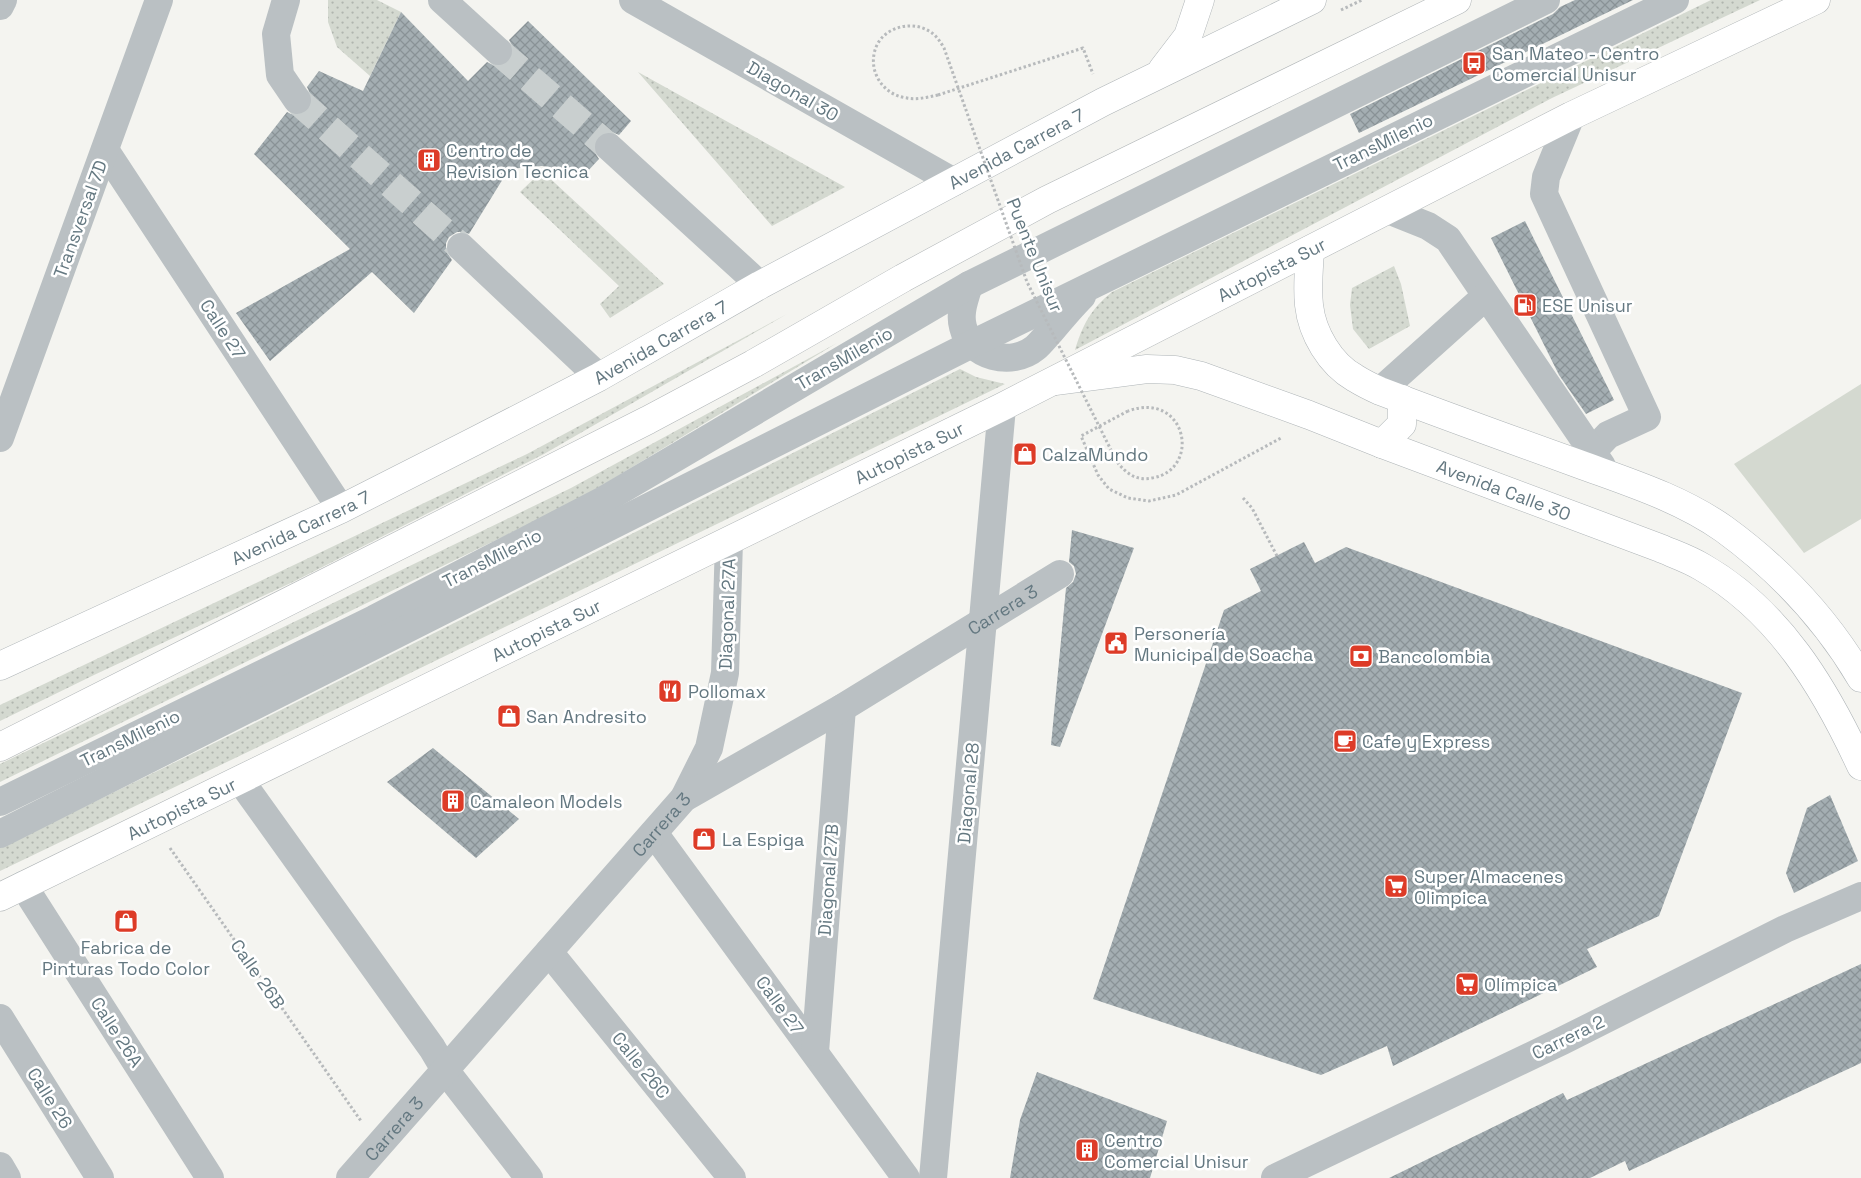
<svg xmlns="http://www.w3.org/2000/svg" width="1861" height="1178" font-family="'Space Grotesk',sans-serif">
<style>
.grass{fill:url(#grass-dots)}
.park{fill:#d4d9d0}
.building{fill:url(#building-cross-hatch)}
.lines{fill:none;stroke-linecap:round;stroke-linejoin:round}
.minor-tunnel{stroke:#c9cfcf;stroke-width:28;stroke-dasharray:28 14;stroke-linecap:butt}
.major-casing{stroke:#aeb4b7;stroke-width:29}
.highway-casing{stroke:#b0b5b7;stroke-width:29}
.path{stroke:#b7babc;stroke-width:3;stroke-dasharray:2.5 2.5;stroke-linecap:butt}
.minor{stroke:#bac0c3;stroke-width:28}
.major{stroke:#fff;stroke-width:28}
.highway{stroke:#fff;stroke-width:28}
.path-bridge{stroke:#b7babc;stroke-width:3;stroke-dasharray:2.5 2.5;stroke-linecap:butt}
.labels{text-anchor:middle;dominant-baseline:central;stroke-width:5;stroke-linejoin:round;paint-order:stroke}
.poi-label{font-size:18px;fill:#647881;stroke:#fff;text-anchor:start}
.street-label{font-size:18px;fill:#647881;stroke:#fff}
</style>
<defs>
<pattern id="grass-dots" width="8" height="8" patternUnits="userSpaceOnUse" patternTransform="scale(1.25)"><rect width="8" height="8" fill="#d4d9d0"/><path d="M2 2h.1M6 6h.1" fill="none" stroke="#b0b5ae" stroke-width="1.8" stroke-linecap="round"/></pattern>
<pattern id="building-cross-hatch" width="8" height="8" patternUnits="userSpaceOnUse" patternTransform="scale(1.25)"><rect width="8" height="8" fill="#a4aeb2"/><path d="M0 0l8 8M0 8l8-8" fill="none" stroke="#899296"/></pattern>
</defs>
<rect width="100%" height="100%" fill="#f4f4f0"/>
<!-- grass -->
<path class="grass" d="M328,0H377L401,12L370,76L337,47L328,22Z
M1711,0H1760L1552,98L1075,350C1083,324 1091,309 1112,292Z
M638,72L845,187L772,226Z
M542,171L664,284L610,318L600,304L619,286L520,192Z
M1394,266L1401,284L1410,326L1369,349L1353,329L1350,305L1352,288Z
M787,314L544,454L295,581L94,675L0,721V705L527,454Z
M837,343L578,500L0,782V764L571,488Z
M960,369L976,377L1005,384L256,748L0,871V848L249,726Z"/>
<!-- park -->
<path class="park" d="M1861,384V519L1804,553L1734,464Z"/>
<!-- building -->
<path class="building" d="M1575,0H1633L1359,133L1350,114L1553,14L1560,7Z
M401,12L468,81L487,62L495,66H502L509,62L513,54V47L509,40L528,21L631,121L619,135L612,132H605L597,137L594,144V151L599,159L586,173L542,166L509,169L469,234L464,232H457L449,237L446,243V251L452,260L414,313L372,272L270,361L236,313L350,249L254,154L287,112L291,114L299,115L306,113L311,107L312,98L307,87L319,71L363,91Z
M1525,221L1614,400L1586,414L1559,375L1491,238Z
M1072,530L1134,548L1060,747L1051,745L1066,588L1073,582L1076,574L1074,566L1069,562Z
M1304,542L1315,563L1346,547L1742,693L1659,916L1587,949L1597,967L1393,1066L1387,1046L1321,1075L1093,999L1224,610L1261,591L1250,569Z
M433,748L519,819L476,858L387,782Z
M1830,795L1858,861L1794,893L1786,873L1807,808Z
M1861,964V1063L1629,1171L1625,1161L1590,1178H1389L1563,1093L1567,1100Z
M1037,1072L1167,1121L1150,1178H1010L1020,1120Z"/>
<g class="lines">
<!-- minor-tunnel -->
<path class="minor-tunnel" d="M498,51L609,147
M297,100L461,247"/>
<!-- major casing -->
<g class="major-casing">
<g id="major">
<path d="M1162,70L1188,36L1200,0"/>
<path d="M1310,250C1309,268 1307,287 1309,305C1312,333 1330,364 1355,378C1363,383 1371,387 1380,391C1446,416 1512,440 1579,464C1628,482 1680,498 1724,529C1779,569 1826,619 1861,678"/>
<path id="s2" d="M1055,381L1147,369L1175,370L1201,376L1309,415L1382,444L1660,548C1674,554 1689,559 1702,567C1779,611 1825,688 1861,766"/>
<path d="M1382,444L1402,424V399"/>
<path id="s3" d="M0,666L341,509L473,442L599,377L760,285L1103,102L1312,0"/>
</g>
</g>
<!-- highway casing -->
<g class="highway-casing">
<g id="highway">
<path d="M0,747L648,420L753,364L903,278L1047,200L1457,0"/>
<path id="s4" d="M0,897L1002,407L1571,116L1816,0"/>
</g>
</g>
<!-- path -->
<path class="path" d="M1341,10L1362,0
M938,95L1083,48L1093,74
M1128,411L1081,436L1098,475L1109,489L1128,498L1149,501L1176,495L1281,438
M1243,498L1252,508L1277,556
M170,848L361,1121"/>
<!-- minor -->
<g class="minor">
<path d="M286,0L276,34L280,75L297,100"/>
<path d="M442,0L498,51"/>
<path d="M633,0L954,182"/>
<path d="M0,6L3,0"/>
<path d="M1571,116L1546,177L1544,194L1647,417L1608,435L1592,452"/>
<path d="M609,147L760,285"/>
<path d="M105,150L341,509"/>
<path d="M1388,210L1428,226L1448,239L1602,466"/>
<path d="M461,247L599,377"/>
<path d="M969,285C965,298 959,313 963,327C970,357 1012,367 1035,348C1041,343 1046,336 1051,331C1061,319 1071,307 1082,296"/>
<path d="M1380,391L1486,296"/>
<path d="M0,438L159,0"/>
<path d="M240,780L432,1048L445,1070L529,1178"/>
<path d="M684,798L709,748L725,673L729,541"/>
<path d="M0,802L374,619L602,501L969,285L1546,0"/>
<path d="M654,833L906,1178"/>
<path d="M0,834L972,344L1675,0"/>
<path d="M23,885L210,1178"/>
<path d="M549,952L732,1178"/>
<path d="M0,1018L100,1178"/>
<path d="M815,1052L842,708"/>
<path d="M0,1166L7,1178"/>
<path id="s1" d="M350,1178L684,798L842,708L1060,574"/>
<path d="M933,1178L1002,407"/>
<path d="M1275,1178L1562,1041L1785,929L1861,896"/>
</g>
<!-- major -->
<use href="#major" class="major"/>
<!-- highway -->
<use href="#highway" class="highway"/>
<!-- path-bridge -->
<path class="path-bridge" d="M938,95C928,97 917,100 907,98C881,95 865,67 878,43C888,26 913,21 929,31C936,35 940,41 944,48L1027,282L1117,462C1127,474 1136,481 1152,478C1202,470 1187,390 1128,411"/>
</g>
<!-- icons -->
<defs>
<g id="bus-square" transform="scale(1.25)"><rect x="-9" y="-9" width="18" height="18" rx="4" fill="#dd3b27" stroke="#fff"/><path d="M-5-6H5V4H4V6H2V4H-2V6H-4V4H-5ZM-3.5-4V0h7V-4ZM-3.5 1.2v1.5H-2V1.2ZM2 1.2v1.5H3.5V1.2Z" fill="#fff"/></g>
<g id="building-square" transform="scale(1.25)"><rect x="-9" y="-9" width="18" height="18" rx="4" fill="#dd3b27" stroke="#fff"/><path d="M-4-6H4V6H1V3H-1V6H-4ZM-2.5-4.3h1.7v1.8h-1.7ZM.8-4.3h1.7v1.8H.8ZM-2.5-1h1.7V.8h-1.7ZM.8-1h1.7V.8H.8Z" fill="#fff"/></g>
<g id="fuel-square" transform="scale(1.25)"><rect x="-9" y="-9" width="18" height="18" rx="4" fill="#dd3b27" stroke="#fff"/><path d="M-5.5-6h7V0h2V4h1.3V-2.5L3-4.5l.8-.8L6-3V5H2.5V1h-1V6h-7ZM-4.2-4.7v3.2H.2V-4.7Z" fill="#fff"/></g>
<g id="shop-square" transform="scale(1.25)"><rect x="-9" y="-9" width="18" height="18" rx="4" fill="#dd3b27" stroke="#fff"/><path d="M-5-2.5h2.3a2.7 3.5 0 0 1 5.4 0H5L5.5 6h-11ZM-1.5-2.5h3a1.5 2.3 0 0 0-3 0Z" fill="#fff"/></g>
<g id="civic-square" transform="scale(1.25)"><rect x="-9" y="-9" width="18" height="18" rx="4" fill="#dd3b27" stroke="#fff"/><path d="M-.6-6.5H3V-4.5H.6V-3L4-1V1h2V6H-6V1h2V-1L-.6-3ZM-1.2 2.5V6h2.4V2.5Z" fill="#fff"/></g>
<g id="bank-square" transform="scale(1.25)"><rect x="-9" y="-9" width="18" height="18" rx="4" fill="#dd3b27" stroke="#fff"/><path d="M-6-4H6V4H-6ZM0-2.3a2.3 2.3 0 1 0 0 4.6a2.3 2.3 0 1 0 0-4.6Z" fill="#fff"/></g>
<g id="restaurant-square" transform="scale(1.25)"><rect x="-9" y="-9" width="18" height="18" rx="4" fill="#dd3b27" stroke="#fff"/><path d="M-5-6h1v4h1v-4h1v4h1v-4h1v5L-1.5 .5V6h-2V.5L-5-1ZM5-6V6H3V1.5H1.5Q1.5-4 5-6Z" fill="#fff"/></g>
<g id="cafe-square" transform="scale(1.25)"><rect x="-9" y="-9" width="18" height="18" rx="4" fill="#dd3b27" stroke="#fff"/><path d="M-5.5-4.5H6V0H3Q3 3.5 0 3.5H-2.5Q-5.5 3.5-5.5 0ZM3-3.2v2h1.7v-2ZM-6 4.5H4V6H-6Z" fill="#fff"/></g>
<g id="supermarket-square" transform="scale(1.25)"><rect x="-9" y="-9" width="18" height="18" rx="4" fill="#dd3b27" stroke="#fff"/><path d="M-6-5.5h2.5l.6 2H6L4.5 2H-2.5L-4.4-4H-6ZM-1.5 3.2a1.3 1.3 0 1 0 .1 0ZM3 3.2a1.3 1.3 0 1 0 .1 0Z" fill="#fff"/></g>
</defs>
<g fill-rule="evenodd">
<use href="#bus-square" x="1474" y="63"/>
<use href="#building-square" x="429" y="160"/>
<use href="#fuel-square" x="1525" y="305"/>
<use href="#shop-square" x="1025" y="454"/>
<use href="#civic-square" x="1116" y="643"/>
<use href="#bank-square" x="1361" y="656"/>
<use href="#restaurant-square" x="670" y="691"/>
<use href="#shop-square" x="509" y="716"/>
<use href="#cafe-square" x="1345" y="741"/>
<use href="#building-square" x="453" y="801"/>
<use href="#shop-square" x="704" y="839"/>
<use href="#supermarket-square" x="1396" y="886"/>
<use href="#shop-square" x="126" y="921"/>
<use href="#supermarket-square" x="1467" y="984"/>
<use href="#building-square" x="1087" y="1150"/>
</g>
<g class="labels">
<!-- poi labels -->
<g class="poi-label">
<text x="1492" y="53">San Mateo - Centro<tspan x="1492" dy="21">Comercial Unisur</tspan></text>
<text x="446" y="150">Centro de<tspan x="446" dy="21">Revision Tecnica</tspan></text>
<text x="1542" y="305">ESE Unisur</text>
<text x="1042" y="454">CalzaMundo</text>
<text x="1134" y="633">Personería<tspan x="1134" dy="21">Municipal de Soacha</tspan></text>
<text x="1378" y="656">Bancolombia</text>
<text x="688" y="691">Pollomax</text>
<text x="526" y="716">San Andresito</text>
<text x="1362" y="741">Cafe y Express</text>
<text x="470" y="801">Camaleon Models</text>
<text x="722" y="839">La Espiga</text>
<text x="1414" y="876">Super Almacenes<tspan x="1414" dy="21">Olimpica</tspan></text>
<text x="126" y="947" text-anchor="middle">Fabrica de<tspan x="126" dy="21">Pinturas Todo Color</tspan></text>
<text x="1484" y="984">Olímpica</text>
<text x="1104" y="1140">Centro<tspan x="1104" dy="21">Comercial Unisur</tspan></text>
</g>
<!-- street labels -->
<g class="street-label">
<text transform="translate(793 91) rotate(30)">Diagonal 30</text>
<text transform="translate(1383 142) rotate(-26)">TransMilenio</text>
<text stroke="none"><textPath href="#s3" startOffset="1141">Avenida Carrera 7</textPath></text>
<text transform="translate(80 219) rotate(-70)">Transversal 7D</text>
<text transform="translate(1035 255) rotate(68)">Puente Unisur</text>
<text stroke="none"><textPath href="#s4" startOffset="1418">Autopista Sur</textPath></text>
<text transform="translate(223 329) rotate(57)">Calle 27</text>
<text stroke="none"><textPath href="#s3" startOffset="736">Avenida Carrera 7</textPath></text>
<text transform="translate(844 358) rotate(-30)">TransMilenio</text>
<text stroke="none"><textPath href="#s4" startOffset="1012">Autopista Sur</textPath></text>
<text stroke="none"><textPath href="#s2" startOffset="471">Avenida Calle 30</textPath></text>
<text stroke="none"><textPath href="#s3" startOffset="331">Avenida Carrera 7</textPath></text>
<text transform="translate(492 558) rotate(-27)">TransMilenio</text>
<text stroke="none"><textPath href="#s1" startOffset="876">Carrera 3</textPath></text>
<text transform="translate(727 614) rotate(-88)">Diagonal 27A</text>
<text stroke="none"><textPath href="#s4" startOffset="608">Autopista Sur</textPath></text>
<text transform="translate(130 738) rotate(-26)">TransMilenio</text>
<text transform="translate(968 793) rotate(-85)">Diagonal 28</text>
<text stroke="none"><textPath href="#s4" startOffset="202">Autopista Sur</textPath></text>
<text stroke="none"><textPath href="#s1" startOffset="471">Carrera 3</textPath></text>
<text transform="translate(828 880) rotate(-86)">Diagonal 27B</text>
<text transform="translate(258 974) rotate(55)">Calle 26B</text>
<text transform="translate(780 1005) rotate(54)">Calle 27</text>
<text transform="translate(117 1032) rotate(57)">Calle 26A</text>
<text transform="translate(1568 1037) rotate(-26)">Carrera 2</text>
<text transform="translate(641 1065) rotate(51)">Calle 26C</text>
<text transform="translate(50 1098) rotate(58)">Calle 26</text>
<text stroke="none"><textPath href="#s1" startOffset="66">Carrera 3</textPath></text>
</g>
</g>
</svg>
